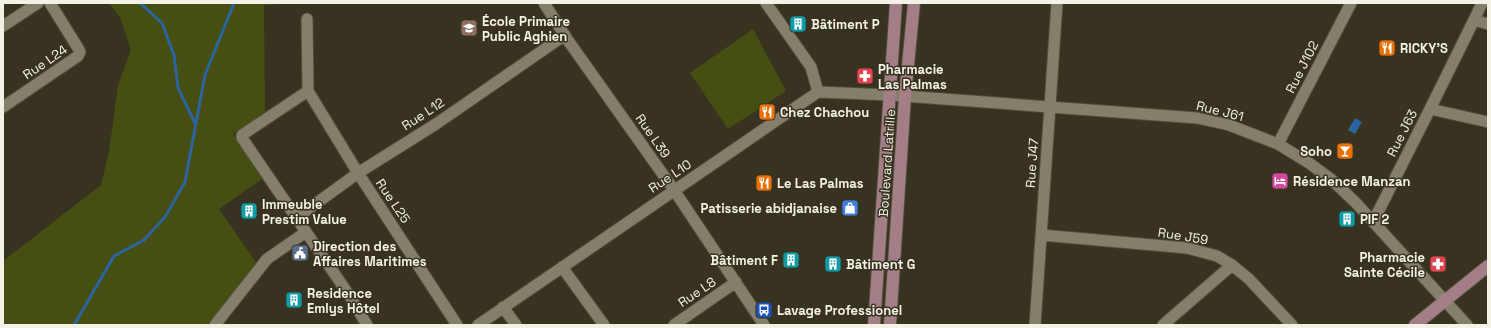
<svg xmlns="http://www.w3.org/2000/svg" width="1491" height="328" font-family="'Space Grotesk',sans-serif">
<style>
.green{fill:#464f11}
.water{fill:#2c649f}
.lines{fill:none;stroke-linecap:round;stroke-linejoin:round}
.stream{stroke:#2c649f;stroke-width:3}
.minor-casing{stroke:#524e3d;stroke-width:13}
.secondary-casing{stroke:#524e3d;stroke-width:14}
.minor{stroke:#847f6a;stroke-width:11}
.secondary{stroke:#a37e86;stroke-width:12}
.labels{text-anchor:middle;dominant-baseline:central;stroke-width:3;stroke-linejoin:round;paint-order:stroke}
.poi-label{font-size:13px;font-weight:bold;fill:#f4f1e6;stroke:#373320;text-anchor:start}
.street-label{font-size:13px;fill:#f4f1e6;stroke:#373320}
</style>
<rect width="100%" height="100%" fill="#373320"/>
<!-- green -->
<path class="green" d="M109,3H298L264,5L265,112L233,134L262,179L219,209L262,271L220,325H3V261L101,185L109,151L118,85L131,50L120,18Z
M753,29L786,91L728,129L690,73Z"/>
<!-- water -->
<path class="water" d="M1355,118L1362,122L1355,134L1348,130Z"/>
<g class="lines">
<!-- stream -->
<path class="stream" d="M140,3L162,23L174,55L178,88L195,123
M74,325L114,256L144,240L165,217L185,182L205,75L234,3"/>
<!-- minor casing -->
<g class="minor-casing">
<path id="minor" d="M544,3L567,39L674,190L764,325
M766,3L811,67L818,92
M1482,3L1474,20L1488,24
M307,19L308,91
M3,26L38,3
M308,91L242,135V138L349,295L367,325
M308,91L358,173L457,325
M3,107L78,56L80,52L78,48L50,3
M1430,109L1474,20
M1278,144L1351,3
M296,218L358,173L436,124L565,35
M1373,222L1430,109L1488,122
M1041,235L1187,248L1217,256L1232,265L1249,279L1292,325
M562,267L604,325
M503,307L516,325
M215,325L267,259L306,232
M478,325L818,92L890,95L1197,118L1229,125L1278,144L1309,163L1332,180L1356,203L1467,325
M674,325L736,282
M1035,325L1057,3
M1163,325L1232,265"/>
</g>
<!-- secondary casing -->
<g class="secondary-casing">
<path id="secondary" d="M874,325L896,3
M890,325L905,96L914,3
M1415,325L1488,266"/>
</g>
<!-- minor -->
<use href="#minor" class="minor"/>
<!-- secondary -->
<use href="#secondary" class="secondary"/>
</g>
<!-- icons -->
<defs>
<g id="building-square" transform="scale(0.9)"><rect x="-9" y="-9" width="18" height="18" rx="4" fill="#0f9aa8" stroke="#373320"/><path d="M-4-6H4V6H1V3H-1V6H-4ZM-2.5-4.3h1.7v1.8h-1.7ZM.8-4.3h1.7v1.8H.8ZM-2.5-1h1.7V.8h-1.7ZM.8-1h1.7V.8H.8Z" fill="#fff"/></g>
<g id="school-square" transform="scale(0.9)"><rect x="-9" y="-9" width="18" height="18" rx="4" fill="#8d6e63" stroke="#373320"/><path d="M0-5L7-2L0 1L-7-2ZM-4 1L0 2.5L4 1V4Q0 6-4 4Z" fill="#fff"/></g>
<g id="restaurant-square" transform="scale(0.9)"><rect x="-9" y="-9" width="18" height="18" rx="4" fill="#e8710a" stroke="#373320"/><path d="M-5-6h1v4h1v-4h1v4h1v-4h1v5L-1.5 .5V6h-2V.5L-5-1ZM5-6V6H3V1.5H1.5Q1.5-4 5-6Z" fill="#fff"/></g>
<g id="pharmacy-square" transform="scale(0.9)"><rect x="-9" y="-9" width="18" height="18" rx="4" fill="#e0444e" stroke="#373320"/><path d="M-2-6h4v4h4v4h-4v4h-4v-4h-4v-4h4Z" fill="#fff"/></g>
<g id="bar-square" transform="scale(0.9)"><rect x="-9" y="-9" width="18" height="18" rx="4" fill="#e8710a" stroke="#373320"/><path d="M-6-5H6L.8 .8V4.5H3.5V6h-7V4.5H-.8V.8Z" fill="#fff"/></g>
<g id="hotel-square" transform="scale(0.9)"><rect x="-9" y="-9" width="18" height="18" rx="4" fill="#d1479c" stroke="#373320"/><path d="M-6-4.5h1.5V1H6V5H4.5V3h-9V5H-6ZM-4 0a1.8 1.8 0 1 1 3.6 0ZM.5 0V-2.5h3Q6-2.5 6 0Z" fill="#fff"/></g>
<g id="shop-square" transform="scale(0.9)"><rect x="-9" y="-9" width="18" height="18" rx="4" fill="#3f7fe0" stroke="#373320"/><path d="M-5-2.5h2.3a2.7 3.5 0 0 1 5.4 0H5L5.5 6h-11ZM-1.5-2.5h3a1.5 2.3 0 0 0-3 0Z" fill="#fff"/></g>
<g id="civic-square" transform="scale(0.9)"><rect x="-9" y="-9" width="18" height="18" rx="4" fill="#5c6f8a" stroke="#373320"/><path d="M-.6-6.5H3V-4.5H.6V-3L4-1V1h2V6H-6V1h2V-1L-.6-3ZM-1.2 2.5V6h2.4V2.5Z" fill="#fff"/></g>
<g id="bus-square" transform="scale(0.9)"><rect x="-9" y="-9" width="18" height="18" rx="4" fill="#1a4fb4" stroke="#373320"/><path d="M-5-6H5V4H4V6H2V4H-2V6H-4V4H-5ZM-3.5-4V0h7V-4ZM-3.5 1.2v1.5H-2V1.2ZM2 1.2v1.5H3.5V1.2Z" fill="#fff"/></g>
</defs>
<g fill-rule="evenodd">
<use href="#building-square" x="798" y="24"/>
<use href="#school-square" x="469" y="28"/>
<use href="#restaurant-square" x="1387" y="48"/>
<use href="#pharmacy-square" x="865" y="76"/>
<use href="#restaurant-square" x="767" y="112"/>
<use href="#bar-square" x="1345" y="151"/>
<use href="#hotel-square" x="1280" y="181"/>
<use href="#restaurant-square" x="764" y="183"/>
<use href="#shop-square" x="850" y="208"/>
<use href="#building-square" x="249" y="211"/>
<use href="#building-square" x="1347" y="219"/>
<use href="#civic-square" x="300" y="253"/>
<use href="#building-square" x="791" y="260"/>
<use href="#building-square" x="833" y="264"/>
<use href="#pharmacy-square" x="1438" y="264"/>
<use href="#building-square" x="294" y="300"/>
<use href="#bus-square" x="764" y="310"/>
</g>
<g class="labels">
<!-- poi labels -->
<g class="poi-label">
<text x="482" y="21">École Primaire<tspan x="482" dy="15">Public Aghien</tspan></text>
<text x="811" y="24">Bâtiment P</text>
<text x="1400" y="48">RICKY'S</text>
<text x="878" y="69">Pharmacie<tspan x="878" dy="15">Las Palmas</tspan></text>
<text x="780" y="112">Chez Chachou</text>
<text x="1332" y="151" text-anchor="end">Soho</text>
<text x="1293" y="181">Résidence Manzan</text>
<text x="777" y="183">Le Las Palmas</text>
<text x="262" y="204">Immeuble<tspan x="262" dy="15">Prestim Value</tspan></text>
<text x="837" y="208" text-anchor="end">Patisserie abidjanaise</text>
<text x="1360" y="219">PIF 2</text>
<text x="313" y="246">Direction des<tspan x="313" dy="15">Affaires Maritimes</tspan></text>
<text x="1425" y="257" text-anchor="end">Pharmacie<tspan x="1425" dy="15">Sainte Cécile</tspan></text>
<text x="778" y="260" text-anchor="end">Bâtiment F</text>
<text x="846" y="264">Bâtiment G</text>
<text x="307" y="293">Residence<tspan x="307" dy="15">Emlys Hôtel</tspan></text>
<text x="777" y="310">Lavage Professionel</text>
</g>
<!-- street labels -->
<g class="street-label">
<text transform="translate(45 62) rotate(-34)">Rue L24</text>
<text transform="translate(1302 67) rotate(-63)">Rue J102</text>
<text transform="translate(1220 111) rotate(14)">Rue J61</text>
<text transform="translate(423 114) rotate(-33)">Rue L12</text>
<text transform="translate(1402 133) rotate(-63)">Rue J63</text>
<text transform="translate(653 136) rotate(55)">Rue L39</text>
<text transform="translate(887 163) rotate(-86)">Boulevard Latrille</text>
<text transform="translate(1032 163) rotate(-86)">Rue J47</text>
<text transform="translate(670 176) rotate(-34)">Rue L10</text>
<text transform="translate(393 201) rotate(56)">Rue L25</text>
<text transform="translate(1183 236) rotate(9)">Rue J59</text>
<text transform="translate(697 292) rotate(-34)">Rue L8</text>
</g>
</g>
<!-- border -->
<rect width="1491" height="328" fill="none" stroke="#f4f1e6" stroke-width="8"/>
</svg>
